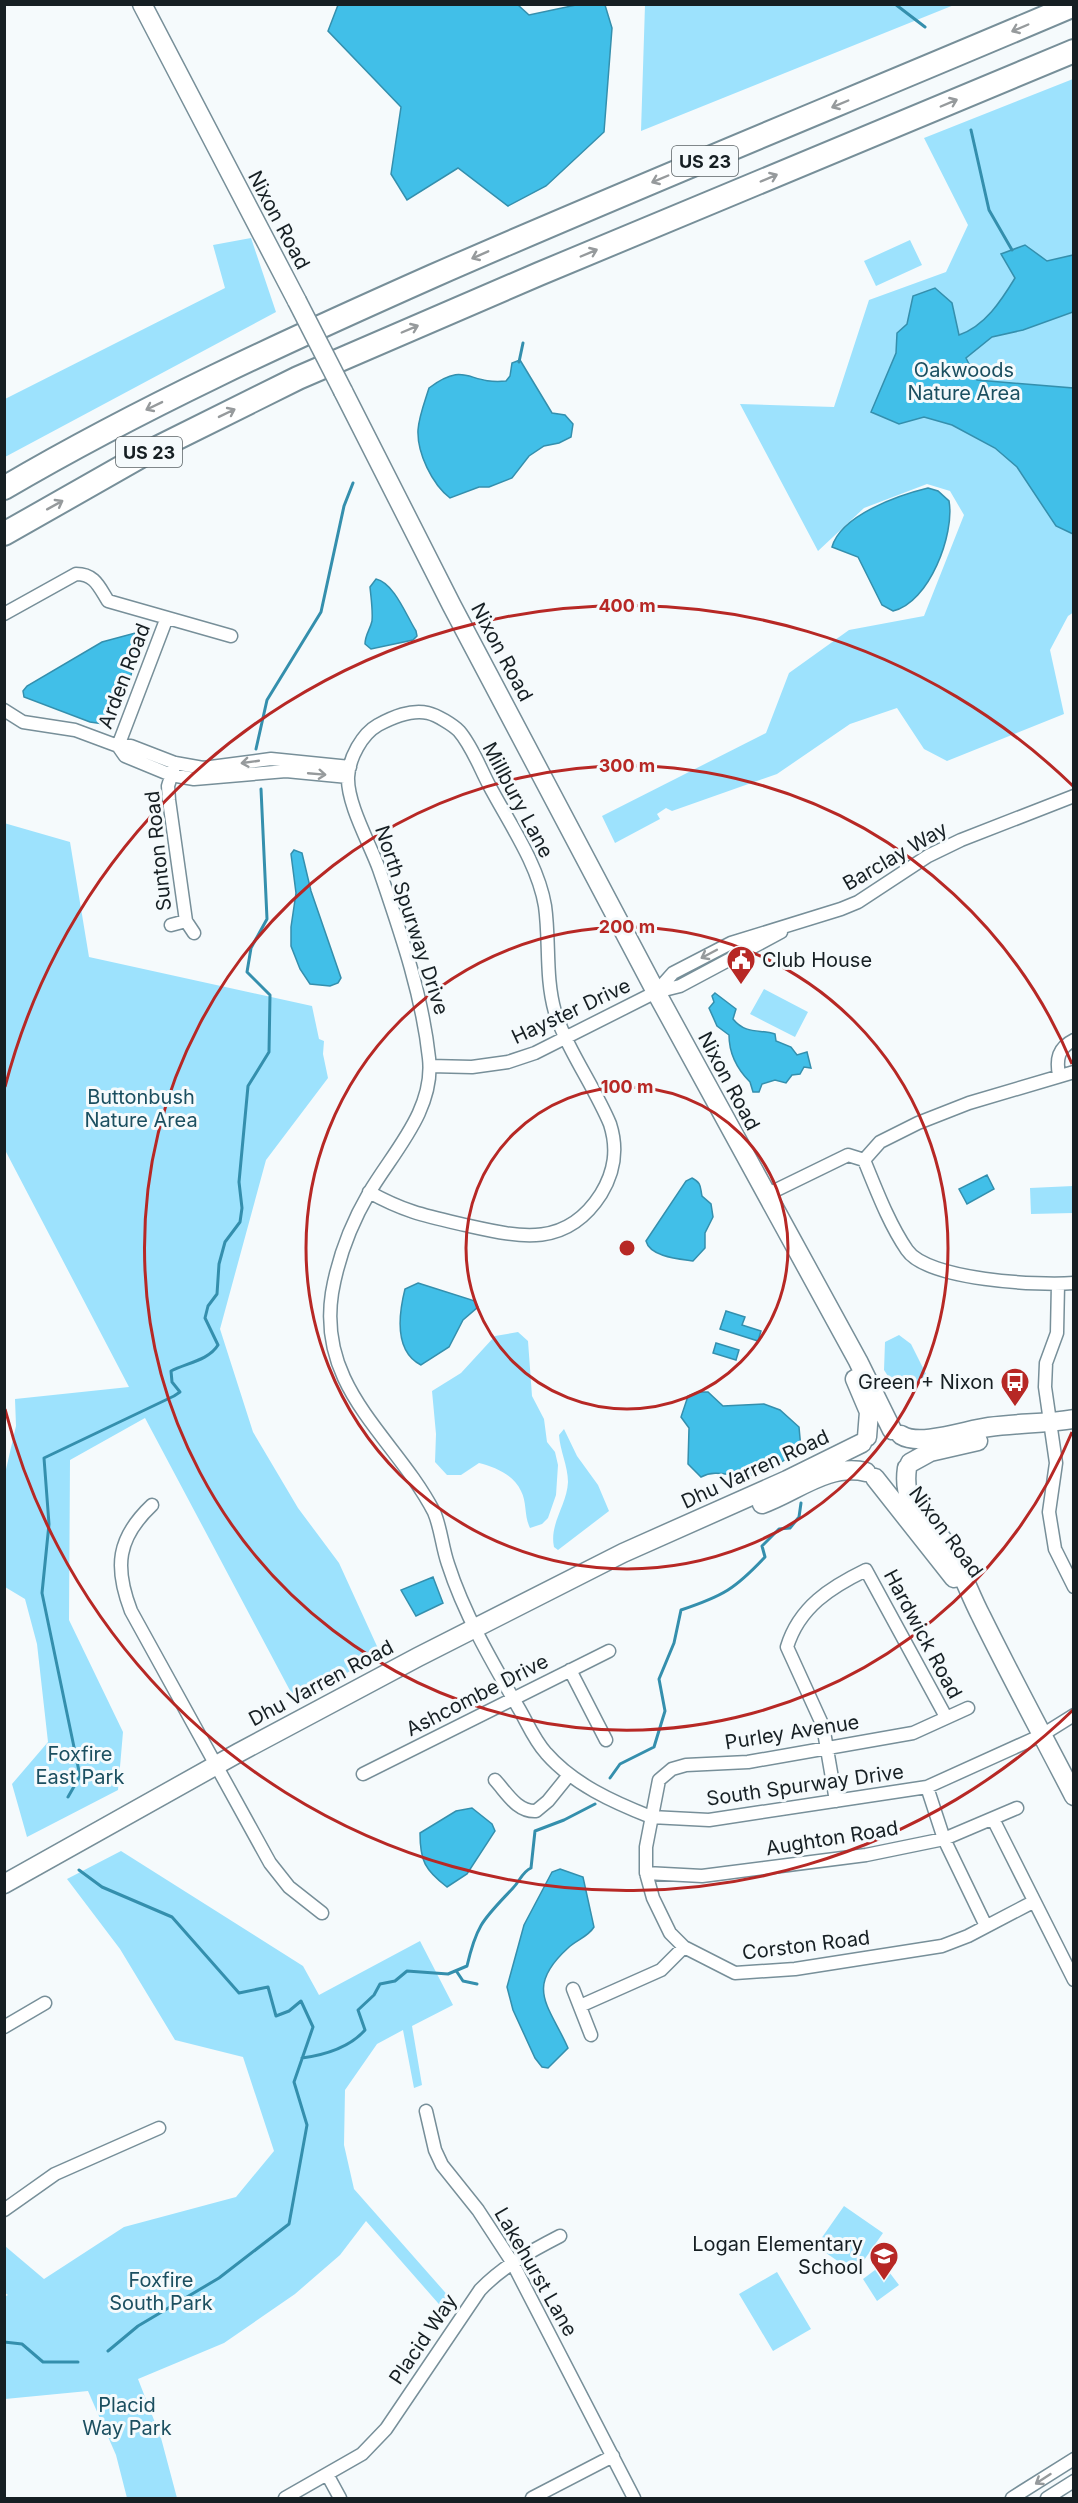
<svg xmlns="http://www.w3.org/2000/svg" width="1078" height="2503" font-family="Inter,sans-serif">
<style>
.green{fill:#9de2fd}
.water{fill:#41bfe8;stroke:#348fad;stroke-width:1.5}
.lines{fill:none;stroke-linecap:round;stroke-linejoin:round}
.stream{stroke:#348fad;stroke-width:3}
.street-casing{stroke:#778f99;stroke-width:15}
.secondary-casing{stroke:#778f99;stroke-width:21}
.highway-casing{stroke:#778f99;stroke-width:26}
.street{stroke:#fff;stroke-width:12}
.secondary{stroke:#fff;stroke-width:18}
.highway{stroke:#fff;stroke-width:22}
.secondary-bridge-casing{stroke:#778f99;stroke-width:21;stroke-linecap:butt}
.secondary-bridge{stroke:#fff;stroke-width:18}
.oneway{stroke:#969a9c}
.ring{fill:none;stroke:#b72825;stroke-width:3}
.labels{text-anchor:middle;dominant-baseline:central;stroke-width:6;stroke-linejoin:round;paint-order:stroke}
.shield{fill:#f5fafc;stroke:#596164;stroke-width:1.5}
.shield-label{font-size:18px;font-weight:bold;fill:#161f23}
.street-label{font-size:20px;fill:#161f23;stroke:#f5fafc}
.park-label{font-size:20px;fill:#1b4f60;stroke:#f5fafc}
.poi-label{font-size:20px;fill:#161f23;stroke:#f5fafc;text-anchor:end}
.centre{fill:#b72825;stroke:#f5fafc;stroke-width:3}
.ring-label{font-size:18px;text-anchor:middle;font-weight:bold;fill:#b72825;stroke:#f5fafc;stroke-width:6;stroke-linejoin:round;paint-order:stroke}
</style>
<rect width="100%" height="100%" fill="#f5fafc"/>
<!-- green -->
<path class="green" d="M645,5V4L954,5L641,131Z
M1073,79L1074,612L1068,616L1050,650L1064,714L947,761L924,749L897,708L850,724L777,774L672,811L666,808L657,814L660,819L615,843L602,816L766,733L789,673L849,630L924,616L964,515L950,491L927,484L864,508L818,551L740,404L834,407L869,300L946,272L968,225L924,138Z
M251,238L276,312L5,457V399L225,288L213,245Z
M910,240L922,265L876,286L864,261Z
M4,823L70,842L89,957L312,1006L319,1039L324,1041L323,1054L328,1078L266,1160L220,1329L253,1432L298,1508L339,1563L381,1655L295,1700L145,1418L70,1460L69,1620L123,1732L118,1790L27,1837L12,1784L48,1742L37,1644L25,1599L5,1587L4,1478L16,1426L15,1399L129,1387L5,1150Z
M764,989L808,1012L795,1037L750,1014Z
M1073,1186V1213L1031,1214L1030,1188Z
M518,1332L528,1341L532,1396L544,1419L547,1442L555,1452L558,1465L556,1495L548,1518L542,1524L530,1528C524,1516 527,1502 521,1491C514,1475 495,1467 479,1463L461,1475H447L435,1462L436,1434L432,1391L461,1373L495,1336Z
M899,1335L911,1344L926,1374L913,1391L895,1387L884,1370L885,1342Z
M564,1429L577,1456L598,1485L609,1511L558,1550L554,1547C549,1524 567,1505 568,1482C568,1466 560,1451 559,1435Z
M121,1851L303,1966L319,1995L420,1941L453,2005L412,2026L422,2085L414,2088L403,2030L377,2044L345,2090L344,2145L354,2189L451,2299L445,2311L366,2221L340,2255L295,2294L224,2343L138,2379L161,2438L177,2498H127L116,2455L88,2391L5,2399L4,2297L8,2295L5,2293V2246L44,2279L124,2227L236,2197L274,2151L243,2057L175,2040L120,1949L67,1879Z
M844,2206L883,2233L855,2273L816,2246Z
M883,2264L899,2285L877,2301L863,2279Z
M777,2272L811,2329L773,2351L739,2294Z"/>
<!-- water -->
<path class="water" d="M338,5H518L529,15L576,5H605L612,28L604,132L546,186L508,206L458,168L407,200L391,174L401,107L328,31Z
M1025,245L1047,261L1073,255V312L1023,330L992,337L966,358L977,380L1073,388V534L1056,526L1017,467L995,448L952,425L924,417L899,424L871,412L896,353L897,333L907,324L913,296L935,288L952,303L959,335C985,326 1001,301 1015,278L1001,254Z
M520,360L552,413L565,415L573,424L571,437L559,443L544,446L529,456L512,478L489,487H479L450,498C432,484 417,453 418,430C419,416 425,401 429,388C467,360 467,385 506,381L510,376L512,363Z
M928,488L938,491L949,501C955,534 929,603 893,611L882,605L858,557L832,547C841,515 899,495 928,488Z
M376,579C394,583 406,615 416,631L417,636L413,640L371,649L365,644C365,635 370,630 372,621C373,610 371,598 370,587Z
M135,633L140,640L130,679L110,725L90,722L24,697L23,691L27,686L102,642Z
M294,850L302,853L311,891L341,978L338,983L330,986L310,984L300,969L291,946V927L296,893L291,854Z
M715,993L736,1009L733,1019C746,1035 760,1029 775,1034L776,1041L791,1047L797,1055L807,1052L811,1068L804,1067L800,1074L792,1075L786,1083L775,1080L762,1084L759,1092H753L750,1082C737,1069 729,1054 729,1035L717,1026L709,1008L714,1002L712,996Z
M987,1175L994,1189L967,1204L959,1189Z
M692,1178C702,1183 700,1187 702,1196L711,1204L713,1217L705,1233V1248L693,1261C680,1259 650,1257 646,1241L686,1181Z
M418,1283L475,1301L478,1307L463,1320L449,1347L421,1365C394,1351 399,1313 405,1289Z
M726,1311L745,1317L742,1325L761,1331L758,1341L720,1329Z
M716,1343L739,1350L736,1360L713,1353Z
M698,1392H708L723,1406L764,1404L780,1410L799,1427L801,1449C786,1459 770,1471 752,1475C733,1479 718,1468 701,1477L688,1464L689,1428L681,1417L688,1396Z
M433,1577L443,1603L416,1616L401,1590Z
M472,1808L492,1824L495,1831L467,1874L447,1887C425,1870 420,1861 420,1833L456,1811Z
M560,1869L583,1877L594,1927C588,1937 576,1940 568,1948C524,1988 549,2005 568,2048L548,2068L542,2067L535,2058L513,2010L507,1987L524,1925L552,1872Z"/>
<g class="lines">
<!-- stream -->
<path class="stream" d="M895,4L925,27
M971,130L989,210L1012,250
M519,362L523,343
M256,749L267,700L321,612L344,506L353,483
M610,1778L620,1764L654,1747L665,1711L659,1679L674,1643L681,1610C723,1596 735,1589 765,1557L762,1546L779,1529L790,1528L799,1517L801,1503
M68,1797L80,1776L42,1593L49,1524L44,1458L174,1396L180,1392L172,1382L171,1371C187,1363 209,1360 218,1345L205,1318L208,1306L217,1294L219,1264L225,1242L240,1222L242,1208L239,1182L248,1086L269,1052L270,995L247,972L251,948L267,919L261,789
M79,1870L102,1887L172,1917L239,1993L268,1987L276,2016L289,2011L301,2001L313,2027L294,2082L307,2125L289,2224L219,2278L138,2326L108,2351
M457,1972L463,1981L477,1984
M302,2058C324,2055 350,2047 365,2030L358,2010L374,1995L380,1984L395,1981L407,1971L448,1974L467,1966C477,1923 484,1919 513,1888C520,1881 522,1872 531,1868L535,1831L564,1820L595,1804
M4,2342L22,2344L43,2362H78"/>
<!-- street casing -->
<g class="street-casing">
<path id="street" d="M4,614L76,574C95,574 99,587 108,601L231,636
M4,710L23,722L75,730L118,746H131L175,763L203,768L271,759L350,767
M118,746L125,756L171,775L194,779L286,771L348,777
M118,746L166,620
M174,767L168,786L169,800L186,921L194,933
M171,925L186,921
M656,992L673,973L731,943L841,909L858,902L928,856L961,840L1074,796
M430,1066L472,1067L508,1062L535,1053L656,992L680,986L781,932
M1059,1075C1056,1059 1058,1048 1074,1040
M864,1160C876,1189 889,1224 907,1250C927,1280 1039,1286 1074,1283
M369,1192C405,1212 426,1216 465,1225C519,1237 566,1249 601,1194C615,1171 618,1149 610,1124C594,1086 568,1051 555,1012C545,977 550,941 545,906C538,864 509,823 489,785C480,768 472,746 459,731C453,725 437,715 428,713C411,709 393,717 378,725C362,734 349,758 348,777C347,804 370,844 379,869C400,931 422,993 429,1058C435,1110 393,1152 369,1193C351,1224 338,1258 332,1293C317,1389 395,1437 434,1512C441,1528 442,1547 448,1564C464,1614 492,1662 518,1707C527,1722 534,1740 546,1753C573,1784 613,1802 651,1817L709,1820L927,1787L1042,1735L1074,1715
M766,1195L848,1155L864,1160L880,1142L918,1123L969,1103L1074,1072
M1058,1284L1057,1333L1046,1363L1045,1387L1056,1463L1049,1512L1055,1549L1074,1587
M152,1505C117,1538 114,1567 131,1611L270,1863L289,1887L322,1913
M570,1670L606,1740
M968,1708L913,1733L748,1762L686,1765L672,1769L659,1780L646,1847V1873L653,1898L670,1933L684,1947L735,1973L795,1969L942,1946L968,1936L1033,1902
M363,1774L609,1651
M495,1780C507,1793 517,1812 536,1811L548,1801L569,1775
M927,1787L944,1839L986,1926
M836,1801L823,1726L787,1647C799,1607 831,1587 866,1570L946,1717
M993,1819L1074,1980
M646,1873L702,1876L866,1855L944,1839L1017,1808
M573,1989L591,2035
M580,2006L661,1970L684,1947
M4,2027L45,2003
M426,2111L435,2150L442,2165L478,2210L512,2262L634,2498
M4,2210L55,2174L159,2128
M328,2476L340,2498
M285,2498L362,2454L386,2429L480,2290C503,2266 531,2251 560,2236
M532,2498L613,2456
M1012,2498L1074,2459
M1047,2498L1074,2481"/>
</g>
<!-- secondary casing -->
<g class="secondary-casing">
<path id="secondary" d="M142,4L297,301
M343,391L452,606L656,992L858,1361L892,1430
M855,1379L869,1412L867,1437
M901,1435C920,1447 966,1430 989,1427C1017,1423 1045,1424 1074,1419
M910,1463L930,1452L978,1441
M907,1468C901,1509 928,1516 947,1546C961,1568 969,1593 981,1616C1011,1677 1043,1736 1074,1796
M875,1478L954,1578
M762,1504C796,1492 828,1463 866,1472
M4,1884L238,1753L418,1657L623,1553L787,1480L862,1443"/>
</g>
<!-- highway casing -->
<g class="highway-casing">
<path id="highway" d="M4,488C142,407 287,341 433,276C645,183 860,96 1074,5
M4,534L143,455L298,378L539,274L1074,51"/>
</g>
<!-- street -->
<use href="#street" class="street"/>
<!-- secondary -->
<use href="#secondary" class="secondary"/>
<!-- highway -->
<use href="#highway" class="highway"/>
<!-- secondary-bridge casing -->
<g class="secondary-bridge-casing">
<path id="secondary-bridge" d="M297,301L343,391"/>
</g>
<!-- secondary-bridge -->
<use href="#secondary-bridge" class="secondary-bridge"/>
</g>
<!-- one-way arrows -->
<defs><path id="oneway-shaft" d="M-6 0H5M1.5-3L5.5 0L1.5 3" fill="none" stroke-width="1.6" stroke-linecap="round" stroke-linejoin="round" transform="scale(1.5)"/></defs>
<g class="oneway">
<use href="#oneway-shaft" transform="translate(1020 28) rotate(157)"/>
<use href="#oneway-shaft" transform="translate(949 103) rotate(-23)"/>
<use href="#oneway-shaft" transform="translate(840 104) rotate(157)"/>
<use href="#oneway-shaft" transform="translate(769 178) rotate(-23)"/>
<use href="#oneway-shaft" transform="translate(660 179) rotate(157)"/>
<use href="#oneway-shaft" transform="translate(589 253) rotate(-23)"/>
<use href="#oneway-shaft" transform="translate(480 255) rotate(156)"/>
<use href="#oneway-shaft" transform="translate(410 329) rotate(-23)"/>
<use href="#oneway-shaft" transform="translate(154 406) rotate(154)"/>
<use href="#oneway-shaft" transform="translate(227 413) rotate(-26)"/>
<use href="#oneway-shaft" transform="translate(55 505) rotate(-29)"/>
<use href="#oneway-shaft" transform="translate(250 762) rotate(172)"/>
<use href="#oneway-shaft" transform="translate(317 774) rotate(5)"/>
<use href="#oneway-shaft" transform="translate(709 954) rotate(152)"/>
<use href="#oneway-shaft" transform="translate(1043 2479) rotate(147)"/>
</g>
<!-- distance rings -->
<g class="ring">
<circle cx="627" cy="1248" r="161"/>
<circle cx="627" cy="1248" r="321"/>
<path d="M1072 1432A482 482 0 1 1 1072 1064"/>
<path d="M1073 1710A642 642 0 0 1 5 1409M5 1087A642 642 0 0 1 1073 786"/>
</g>
<!-- icons -->
<defs>
<g id="civic-pin" transform="scale(1.5)"><path d="M0 17L-7.5 6A9.5 9.5 0 1 1 7.5 6Z" fill="#b72825" stroke="#f5fafc"/><path d="M-.6-6.5H3V-4.5H.6V-3L4-1V1h2V6H-6V1h2V-1L-.6-3ZM-1.2 2.5V6h2.4V2.5Z" fill="#fff"/></g>
<g id="bus-pin" transform="scale(1.5)"><path d="M0 17L-7.5 6A9.5 9.5 0 1 1 7.5 6Z" fill="#b72825" stroke="#f5fafc"/><path d="M-5-6H5V4H4V6H2V4H-2V6H-4V4H-5ZM-3.5-4V0h7V-4ZM-3.5 1.2v1.5H-2V1.2ZM2 1.2v1.5H3.5V1.2Z" fill="#fff"/></g>
<g id="school-pin" transform="scale(1.5)"><path d="M0 17L-7.5 6A9.5 9.5 0 1 1 7.5 6Z" fill="#b72825" stroke="#f5fafc"/><path d="M0-5L7-2L0 1L-7-2ZM-4 1L0 2.5L4 1V4Q0 6-4 4Z" fill="#fff"/></g>
</defs>
<g fill-rule="evenodd">
<use href="#civic-pin" x="741" y="960"/>
<use href="#bus-pin" x="1015" y="1382"/>
<use href="#school-pin" x="884" y="2256"/>
</g>
<g class="labels">
<!-- shield labels -->
<g class="shield">
<rect x="672" y="146" width="66" height="30" rx="4.5"/>
<rect x="116" y="437" width="66" height="30" rx="4.5"/>
</g>
<g class="shield-label">
<text x="705" y="161">US 23</text>
<text x="149" y="452">US 23</text>
</g>
<!-- street labels -->
<g class="street-label">
<text transform="translate(279 220) rotate(62)">Nixon Road</text>
<text transform="translate(502 652) rotate(62)">Nixon Road</text>
<text transform="translate(124 676) rotate(-69)">Arden Road</text>
<text transform="translate(518 800) rotate(62)">Millbury Lane</text>
<text transform="translate(158 851) rotate(-96)">Sunton Road</text>
<text transform="translate(895 856) rotate(-30)">Barclay Way</text>
<text transform="translate(412 920) rotate(72)">North Spurway Drive</text>
<text transform="translate(571 1011) rotate(-25)">Hayster Drive</text>
<text transform="translate(729 1081) rotate(62)">Nixon Road</text>
<text transform="translate(755 1469) rotate(-25)">Dhu Varren Road</text>
<text transform="translate(946 1532) rotate(53)">Nixon Road</text>
<text transform="translate(923 1634) rotate(62)">Hardwick Road</text>
<text transform="translate(321 1683) rotate(-28)">Dhu Varren Road</text>
<text transform="translate(477 1695) rotate(-27)">Ashcombe Drive</text>
<text transform="translate(792 1732) rotate(-9)">Purley Avenue</text>
<text transform="translate(805 1785) rotate(-8)">South Spurway Drive</text>
<text transform="translate(832 1838) rotate(-9)">Aughton Road</text>
<text transform="translate(806 1945) rotate(-7)">Corston Road</text>
<text transform="translate(536 2272) rotate(60)">Lakehurst Lane</text>
<text transform="translate(423 2339) rotate(-56)">Placid Way</text>
</g>
<!-- park labels -->
<g class="park-label">
<text x="964" y="370">Oakwoods<tspan x="964" dy="23">Nature Area</tspan></text>
<text x="141" y="1097">Buttonbush<tspan x="141" dy="23">Nature Area</tspan></text>
<text x="80" y="1754">Foxfire<tspan x="80" dy="23">East Park</tspan></text>
<text x="161" y="2280">Foxfire<tspan x="161" dy="23">South Park</tspan></text>
<text x="127" y="2405">Placid<tspan x="127" dy="23">Way Park</tspan></text>
</g>
<!-- poi labels -->
<g class="poi-label">
<text x="762" y="960" text-anchor="start">Club House</text>
<text x="994" y="1382">Green + Nixon</text>
<text x="863" y="2244">Logan Elementary<tspan x="863" dy="23">School</tspan></text>
</g>
</g>
<circle cx="627" cy="1248" r="9" class="centre"/>
<g class="ring-label">
<text x="627" y="612">400 m</text>
<text x="627" y="772">300 m</text>
<text x="627" y="933">200 m</text>
<text x="627" y="1093">100 m</text>
</g>
<!-- border -->
<rect width="1078" height="2503" fill="none" stroke="#161f23" stroke-width="12"/>
</svg>
